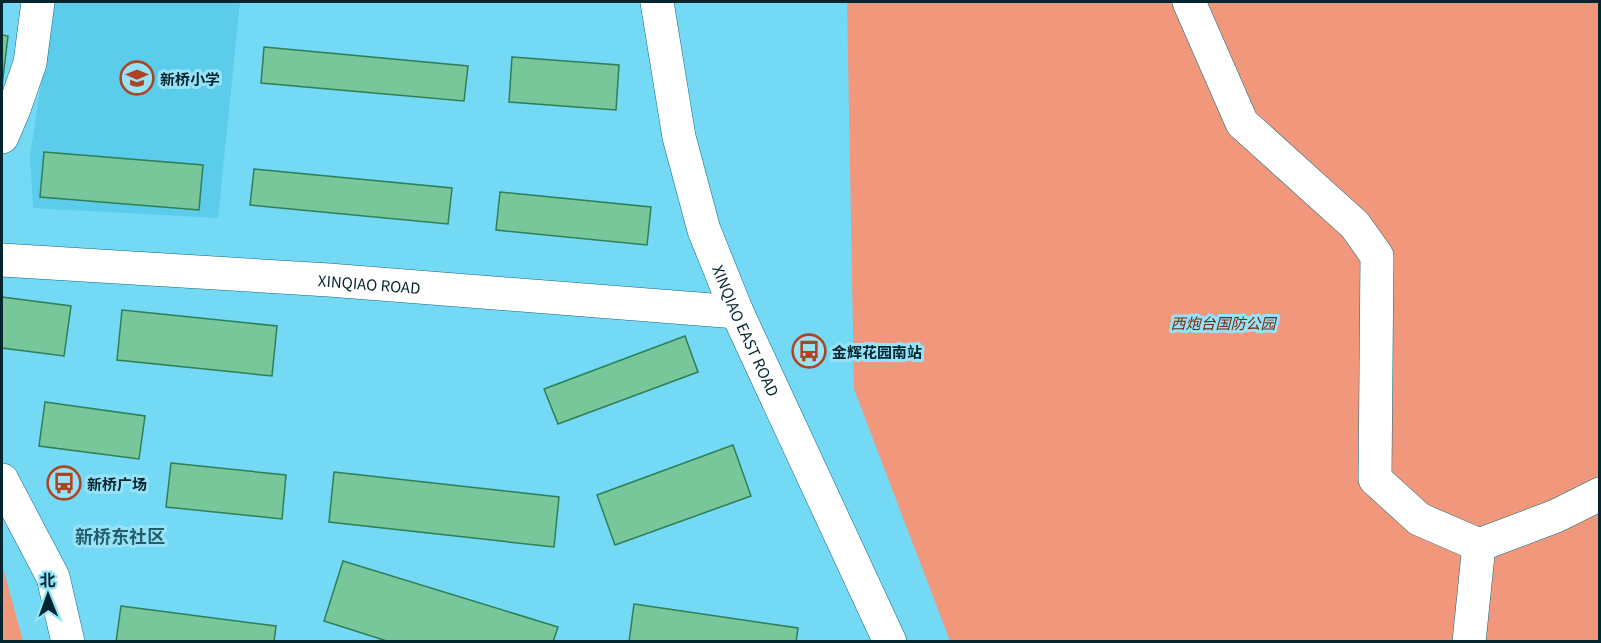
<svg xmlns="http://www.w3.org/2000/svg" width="1601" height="643" font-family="Georgia,'Noto Sans SC',serif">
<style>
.built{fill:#5bcce9}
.green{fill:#f1977c}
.building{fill:#78c79a;stroke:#2f7f56;stroke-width:1.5}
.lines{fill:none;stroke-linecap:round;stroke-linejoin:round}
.minor-casing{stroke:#10697c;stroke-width:34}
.minor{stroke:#fff;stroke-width:33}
.labels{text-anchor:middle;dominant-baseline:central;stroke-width:6;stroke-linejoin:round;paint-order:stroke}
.poi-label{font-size:15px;font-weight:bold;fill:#03252e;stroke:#96e3f9;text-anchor:start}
.street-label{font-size:15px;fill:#03252e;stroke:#96e3f9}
.park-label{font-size:15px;font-style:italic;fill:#792608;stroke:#96e3f9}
.quarter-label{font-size:18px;font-weight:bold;fill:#255c6a;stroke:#96e3f9}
</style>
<rect width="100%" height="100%" fill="#74d9f5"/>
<!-- built -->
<path class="built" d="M54,2H240L218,218L33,208L30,155Z"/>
<!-- green -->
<path class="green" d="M847,2H1599V641H950L854,389Z
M2,564L23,641H2Z"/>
<!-- building -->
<path class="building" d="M2,35L8,36L2,86Z
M264,47L468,66L464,101L261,83Z
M512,57L619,65L616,110L509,102Z
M44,152L203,165L199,210L40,197Z
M254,169L452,188L448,224L250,205Z
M500,192L651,207L647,245L496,230Z
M2,297L71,306L64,356L2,348Z
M122,310L277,326L272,376L117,360Z
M685,336L698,372L558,424L544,389Z
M45,402L145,416L139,459L39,446Z
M733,445L751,496L615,545L597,495Z
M171,463L286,475L282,519L166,507Z
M334,472L559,497L554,547L329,522Z
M343,561L558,627L553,642H390L324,621Z
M634,604L798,628L796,642H629Z
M121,606L276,626L274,642H116Z"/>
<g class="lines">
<!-- minor casing -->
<g class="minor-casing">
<g id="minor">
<path id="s1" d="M657,2L679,137L704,230L737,312L890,642"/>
<path d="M1189,2L1242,123L1355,225L1377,256L1375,479L1419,519L1479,545L1469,642"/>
<path d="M2,137L14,109L30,63L38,2"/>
<path id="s2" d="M2,260L329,280L737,312"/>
<path d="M2,480L53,577L68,642"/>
<path d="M1479,545L1556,516L1600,494"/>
</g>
</g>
<!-- minor -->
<use href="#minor" class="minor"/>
</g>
<!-- icons -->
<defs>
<g id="school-ring" transform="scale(1.725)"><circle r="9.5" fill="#96e3f9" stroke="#ad4524" stroke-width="1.5"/><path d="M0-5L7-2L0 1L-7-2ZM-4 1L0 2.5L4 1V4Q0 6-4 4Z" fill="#ad4524"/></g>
<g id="bus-ring" transform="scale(1.725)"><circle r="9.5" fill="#96e3f9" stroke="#ad4524" stroke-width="1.5"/><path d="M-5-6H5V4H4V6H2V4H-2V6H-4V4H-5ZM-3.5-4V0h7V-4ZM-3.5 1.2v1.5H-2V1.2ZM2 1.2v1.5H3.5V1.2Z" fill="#ad4524"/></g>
</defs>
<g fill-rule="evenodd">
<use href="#school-ring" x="137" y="78"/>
<use href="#bus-ring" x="809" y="351"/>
<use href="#bus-ring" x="64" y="483"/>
</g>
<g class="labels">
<!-- poi labels -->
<g class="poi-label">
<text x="160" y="78">新桥小学</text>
<text x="832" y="351">金辉花园南站</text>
<text x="87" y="483">新桥广场</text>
</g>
<!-- street labels -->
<g class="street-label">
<text stroke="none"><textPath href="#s2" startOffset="368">XINQIAO ROAD</textPath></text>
<text stroke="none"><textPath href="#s1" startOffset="342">XINQIAO EAST ROAD</textPath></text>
</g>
<!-- park labels -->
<g class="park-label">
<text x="1223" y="322">西炮台国防公园</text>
</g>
<!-- quarter labels -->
<g class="quarter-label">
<text x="120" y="535">新桥东社区</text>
</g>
</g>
<!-- border -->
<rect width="1601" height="643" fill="none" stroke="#03252e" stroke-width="6"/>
<!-- north arrow -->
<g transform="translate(48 595) rotate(359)" stroke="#96e3f9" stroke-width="4.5" paint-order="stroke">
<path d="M0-4.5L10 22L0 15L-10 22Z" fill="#03252e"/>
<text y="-9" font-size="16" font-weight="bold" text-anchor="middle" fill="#03252e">北</text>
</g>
</svg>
